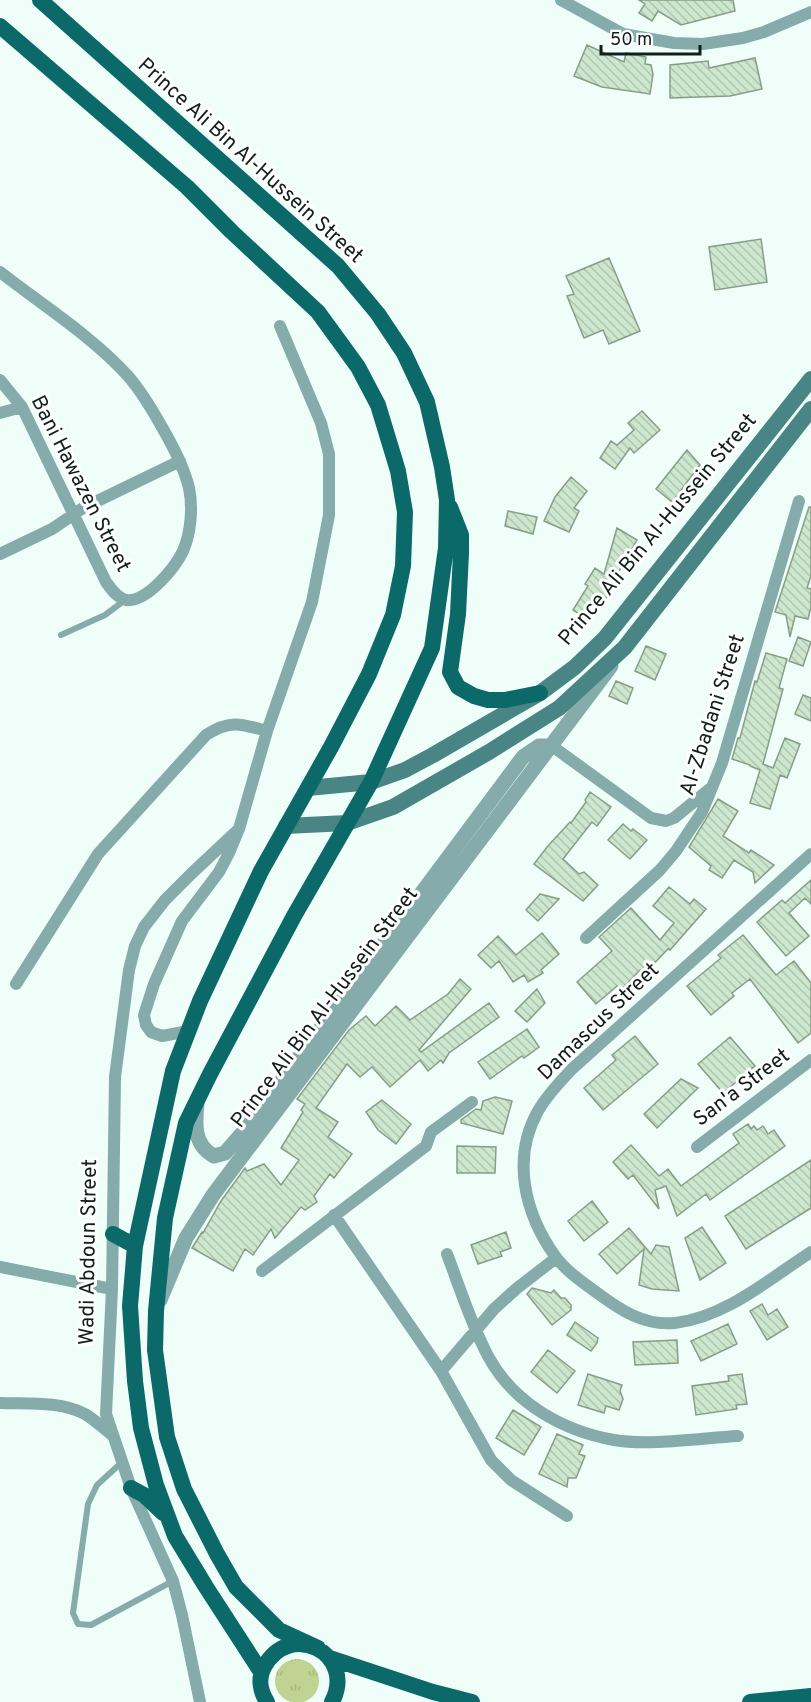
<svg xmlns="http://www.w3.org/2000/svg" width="811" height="1702" font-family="Overpass,sans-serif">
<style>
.grass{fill:url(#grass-tufts)}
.building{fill:url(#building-back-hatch);stroke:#869e86;stroke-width:1.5}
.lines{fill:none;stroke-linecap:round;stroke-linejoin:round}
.service{stroke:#85abab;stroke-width:6}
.minor{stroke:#85abab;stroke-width:12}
.tertiary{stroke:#85abab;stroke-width:15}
.secondary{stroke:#498585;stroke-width:16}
.primary{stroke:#0b696a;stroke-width:16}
.labels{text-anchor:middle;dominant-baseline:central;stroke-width:6;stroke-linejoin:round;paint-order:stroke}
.street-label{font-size:21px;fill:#111f1a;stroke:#fff}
</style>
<defs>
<pattern id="grass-tufts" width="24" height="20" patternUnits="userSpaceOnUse" patternTransform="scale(1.5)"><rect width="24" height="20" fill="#c0d392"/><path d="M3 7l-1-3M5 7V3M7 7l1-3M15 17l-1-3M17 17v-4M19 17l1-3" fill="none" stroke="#a4b57d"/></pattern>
<pattern id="building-back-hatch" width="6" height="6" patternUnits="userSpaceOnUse" patternTransform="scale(1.5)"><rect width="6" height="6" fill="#cde7ce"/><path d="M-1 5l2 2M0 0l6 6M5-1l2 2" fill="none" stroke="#afc6b0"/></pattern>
</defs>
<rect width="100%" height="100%" fill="#effef8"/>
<!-- grass -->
<path class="grass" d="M275 1681a22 22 0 1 1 44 0a22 22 0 1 1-44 0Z"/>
<!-- building -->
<path class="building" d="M639,0H733L735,11L681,25L658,11L652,21L639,13L645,4Z
M587,45L624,62L626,53L646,57L645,64L651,65L653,74L650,94L602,87L574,76Z
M755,58L762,89L730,96L670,98V65L708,61L709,68Z
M761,239L767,282L715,290L709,247Z
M609,258L640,331L609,344L603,330L584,338L567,296L574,294L566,276Z
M642,411L660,430L634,453L630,448L615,469L600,458L611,441L617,445L634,430L628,423Z
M687,450L700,465L672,502L656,489Z
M571,477L587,491L574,508L579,511L569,532L544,521L555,497Z
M809,507H811V576L807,588L811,589V607L808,619L795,616L790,637L786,615L775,612Z
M508,511L537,517L533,534L505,526Z
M617,528L637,540L614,580L617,582L590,621L573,610L588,586L585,584L595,568L604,574Z
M798,637L811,642L803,666L789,661Z
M646,646L666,654L655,680L635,671Z
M766,653L787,659L779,688L783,689L763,764L773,768L785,738L800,744L787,778L780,775L770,809L750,803L760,770L750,766V765L732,759L738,738H740L755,681L757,682Z
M616,681L633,688L627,704L609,696Z
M803,695L811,698V721L795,714Z
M590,792L611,807L597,826L592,822L563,859L579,874L584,872L598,885L583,901L534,864L547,847L570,822L571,823L586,802L585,800Z
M718,799L738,811L723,836L749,853L751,850L774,865L755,883L753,872L734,860L722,878L709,870L711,866L689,847Z
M623,824L631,831L633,829L647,840L630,859L608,840Z
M811,880V904L805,898L789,913L809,936L786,956L757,922L782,900L785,903Z
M669,887L690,904L694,899L706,909L670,950L668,949L644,974L640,970L621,990L617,986L596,1004L577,982L612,951L599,937L631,908L660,940L674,923L653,906Z
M540,894L559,899L538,921L526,910Z
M542,933L559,954L541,970L543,973L528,982L524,975L513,982L499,961L491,968L478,955L498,936L516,955Z
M743,935L776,975L794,961L811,983V1033L798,1043L750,979L732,993L734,996L711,1015L687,986L721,958L718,955Z
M460,979L471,989L419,1050L421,1052L489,1003L499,1017L449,1053L443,1063L441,1060L428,1071L420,1060L390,1087L372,1067L360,1077L347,1064L316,1108L338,1122L328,1137L352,1154L334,1178L330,1174L314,1196L317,1202L305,1210L301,1207L275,1238L271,1229L253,1255L245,1249L233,1271L192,1248L202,1232L203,1233L221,1201L245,1168L247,1171L264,1164L281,1185L299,1160L281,1148L303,1112L301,1110L305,1104L297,1099L349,1030L366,1016L375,1026L396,1006L410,1020L448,994Z
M537,989L545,1003L527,1022L515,1011Z
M527,1029L539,1047L524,1058L522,1056L490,1079L478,1062Z
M635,1036L658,1064L603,1110L584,1088L616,1060L612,1055Z
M730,1037L755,1066L723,1093L698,1064Z
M681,1079L698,1088L657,1128L644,1114Z
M495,1097L512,1101L503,1134L461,1123V1120L476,1109L481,1110L483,1101Z
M382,1100L411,1124L396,1144L378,1130L366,1112Z
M748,1124L751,1129L754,1126L757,1130L763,1126L768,1134L774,1130L785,1146L710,1200L706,1194L677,1216L666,1186L655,1190L659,1209L633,1175L628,1179L613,1162L631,1145L659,1176L668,1169L681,1186L739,1143L733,1134Z
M457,1146L496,1147L495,1173H457Z
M811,1160V1208L746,1249L725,1216Z
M592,1201L608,1222L584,1241L568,1221Z
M702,1227L726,1263L700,1280L685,1238Z
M629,1228L651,1254L656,1245L669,1247L679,1291L652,1289L639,1285L644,1249L617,1274L599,1254Z
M506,1232L511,1248L500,1252L502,1256L478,1264L471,1245Z
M532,1288L551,1293L554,1290L561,1298H565L571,1305V1310L552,1325L527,1294Z
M762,1304L768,1315L777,1309L788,1327L767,1340L750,1311Z
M575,1322L598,1338L597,1343L591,1351L567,1335Z
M728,1324L737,1344L701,1361L691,1341Z
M677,1340L678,1363L635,1365L633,1342Z
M548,1350L575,1371L557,1393L531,1372Z
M588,1374L622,1385L620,1391L623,1399L619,1410L606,1406L604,1413L578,1405Z
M742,1374L747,1404L736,1405L737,1409L696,1415L692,1386L729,1381L728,1376Z
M513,1410L541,1427L524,1455L496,1438Z
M557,1434L583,1445L579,1454L585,1456L576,1478H568L567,1487L539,1474Z"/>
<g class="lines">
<!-- service -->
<path class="service" d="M61,635L105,615L125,600
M121,1463L97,1485L88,1504L73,1613L78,1624L91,1625L173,1581"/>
<!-- minor -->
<path class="minor" d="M561,0L623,34L674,43L703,44L743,38L764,32L811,12
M0,272C41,304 93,337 128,376C142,392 153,411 163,429C174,448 184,467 189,488C193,507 191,533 183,551C175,568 146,603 126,600C117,598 111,589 106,582L22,407L0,380
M0,413L22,407
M0,554L52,529L83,508L180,461
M552,746L651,818L666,821L674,818L711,788
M811,854L572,1069C560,1082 547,1095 538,1111C511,1159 525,1214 555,1256C566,1271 582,1282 596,1292C620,1310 644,1326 675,1323C726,1317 769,1279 811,1252
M586,938L660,870L676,851L702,812L722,763L799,501
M16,984L98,854L206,735C230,719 242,724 267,731
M189,1031L162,1036L151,1032L146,1025L144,1015L154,984L182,921L219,872L229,853L239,829L267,731L312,602L329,515V454L321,423L280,326
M697,1147L811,1060
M334,1215L441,1371L491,1460L511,1480L567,1516
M447,1254C460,1288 471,1324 488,1356C513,1403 563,1431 614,1440C649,1446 702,1438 738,1436
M0,1267L112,1289
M262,1271L426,1146L431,1132L472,1102
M441,1371L494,1309L516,1289L556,1258
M0,1403C28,1404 60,1401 85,1414C95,1420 103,1428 112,1435
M200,1702L182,1615L173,1581L131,1488L106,1414L112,1289L115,1077L129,970L135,946L144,927L165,900L191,874L239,829"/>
<!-- tertiary -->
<path class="tertiary" d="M197,1103C195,1123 193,1145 214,1156L225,1153L245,1130L523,757L539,746H552
M160,1300L186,1238L213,1195L611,666"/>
<!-- secondary -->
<path class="secondary" d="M308,788L371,782L405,770L433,755L540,693L575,667L605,638L811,379
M286,826L347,823L393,807L489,752L559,708L625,647L811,409"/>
<!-- primary -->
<path class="primary" d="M40,0L338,266L378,314L404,353L427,402L442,467L447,500L446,548L432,648L371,782L294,916L210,1074L186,1123L165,1218L156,1311L155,1350L167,1437L184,1489L217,1554L236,1587L279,1630L318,1648
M0,26L187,187L232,232L318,312L358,367L378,405L398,471L405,512L403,566L393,615L369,674L331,747L261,871L200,1001L173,1071L135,1246L130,1306L135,1381L141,1428L156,1485L175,1536L206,1587L261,1672
M450,507L461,535V553L458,614L450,672L458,687L474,696L488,700H505L540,693
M113,1234L135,1246
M131,1488L144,1495L163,1513
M330,1658L433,1692L472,1702
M267,1702C260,1691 258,1678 264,1667C290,1619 357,1654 332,1702
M750,1702L811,1696"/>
</g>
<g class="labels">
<!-- street labels -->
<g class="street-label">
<text transform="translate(250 161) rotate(42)">Prince Ali Bin Al-Hussein Street</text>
<text transform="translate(80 484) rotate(63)">Bani Hawazen Street</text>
<text transform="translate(658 530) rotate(-50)">Prince Ali Bin Al-Hussein Street</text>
<text transform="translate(713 715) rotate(-72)">Al-Zbadani Street</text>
<text transform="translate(325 1008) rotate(-53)">Prince Ali Bin Al-Hussein Street</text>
<text transform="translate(599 1022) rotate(-44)">Damascus Street</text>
<text transform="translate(742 1088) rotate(-37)">San'a Street</text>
<text transform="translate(89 1252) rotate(-89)">Wadi Abdoun Street</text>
</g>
</g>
<!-- scale -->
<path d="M601 45v9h99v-9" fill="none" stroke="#111f1a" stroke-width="3"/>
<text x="610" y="45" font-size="18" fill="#111f1a" stroke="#ffffff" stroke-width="4.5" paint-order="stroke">50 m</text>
</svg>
